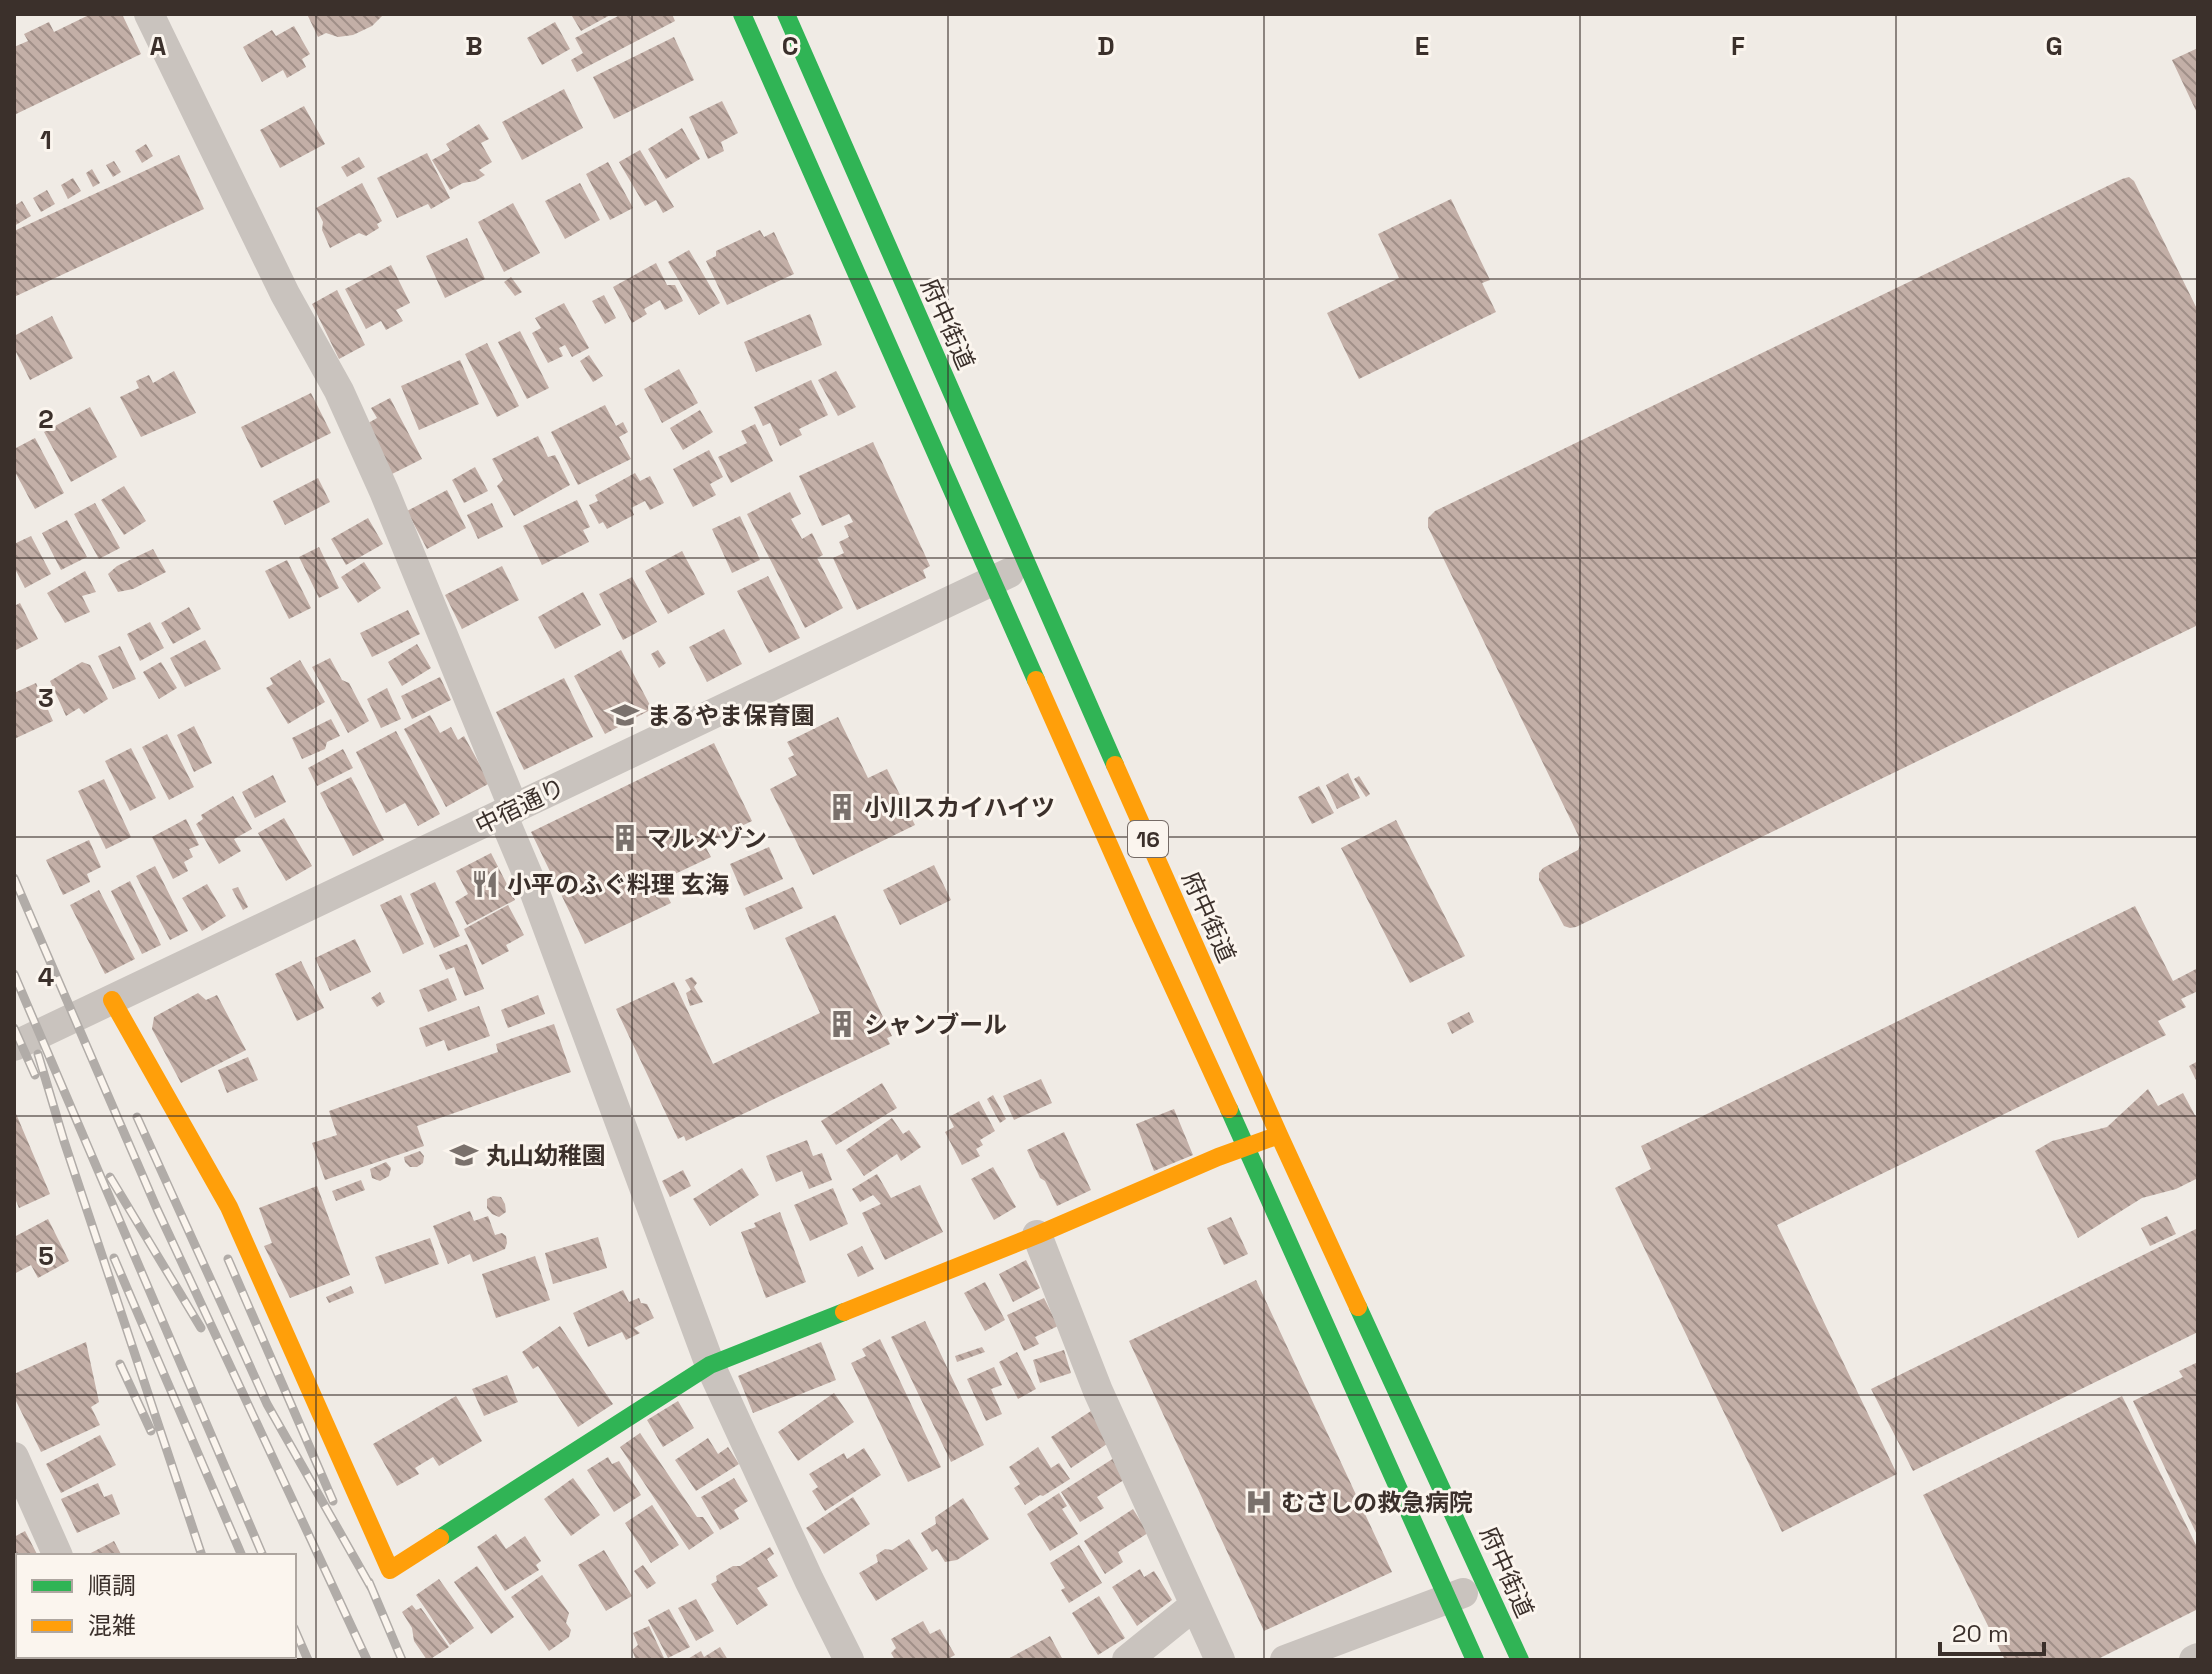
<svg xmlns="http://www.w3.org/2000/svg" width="2212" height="1674" font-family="'Space Grotesk','Noto Sans JP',sans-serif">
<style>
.building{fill:url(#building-back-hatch)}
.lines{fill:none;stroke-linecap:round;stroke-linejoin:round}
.street{stroke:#c9c3be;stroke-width:30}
.fast{stroke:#30b455;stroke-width:18}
.slow{stroke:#ff9f0a;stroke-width:18}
.rail-casing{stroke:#b1aca8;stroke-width:9}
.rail{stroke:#fbf5ee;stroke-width:6;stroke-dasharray:18;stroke-linecap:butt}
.grid{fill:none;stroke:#3b302b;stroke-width:2;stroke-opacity:0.55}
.labels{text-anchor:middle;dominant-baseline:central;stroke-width:6;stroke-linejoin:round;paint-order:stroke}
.shield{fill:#fbf5ee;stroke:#756b66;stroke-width:2}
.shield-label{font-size:22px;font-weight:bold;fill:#3b302b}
.street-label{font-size:24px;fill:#3b302b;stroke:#fbf5ee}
.poi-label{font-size:24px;font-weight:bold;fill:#3b302b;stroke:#fbf5ee;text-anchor:start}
.grid-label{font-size:26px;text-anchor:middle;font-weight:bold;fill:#3b302b;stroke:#fbf5ee;stroke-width:6;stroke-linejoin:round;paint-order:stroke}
</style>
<defs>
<pattern id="building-back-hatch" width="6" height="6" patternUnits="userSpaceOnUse" patternTransform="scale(2)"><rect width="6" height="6" fill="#c3afa7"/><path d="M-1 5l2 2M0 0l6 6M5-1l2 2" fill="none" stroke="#a08f88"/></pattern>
</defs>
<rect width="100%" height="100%" fill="#f0ebe5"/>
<!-- building -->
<path class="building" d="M91,14H122L141,54L14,115V47L28,41L24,34L49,22L54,32Z
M307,14H384L372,26L353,35L338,37L326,33L318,37Z
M575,14H612L581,31L572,16Z
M622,14H672L675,21L577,72L571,60L583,53L575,38Z
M555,22L570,49L542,65L527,38Z
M294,26L310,54L302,59L306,67L287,78L283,70L262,82L243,47L272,30L276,36Z
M674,37L694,80L614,119L593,77Z
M2198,48V115L2172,60Z
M564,89L583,128L522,160L502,122Z
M722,101L738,133L721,142L724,151L708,159L689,117Z
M304,106L325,144L280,168L260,130Z
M479,124L489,139L481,143L492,162L479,170L485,175L475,181L463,183L450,190L432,160L450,150L446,144Z
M682,128L700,159L666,179L648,149Z
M146,144L153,156L142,163L135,151Z
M640,150L674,207L663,213L656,200L645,206L619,162Z
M427,153L450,198L431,209L428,204L397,218L377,178Z
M179,155L204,209L14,297V231Z
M359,157L365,167L347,177L341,167Z
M114,161L121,172L113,177L106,165Z
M608,162L633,208L610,220L586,174Z
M92,169L100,183L93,187L86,173Z
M2129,177L2134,181L2198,311V625L1576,927L1570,928L1564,926L1539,880V873L1543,868L1578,850L1581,843L1578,835L1428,527V518L1435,511L2122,179Z
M73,178L81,191L68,199L61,185Z
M362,183L382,221L377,224L379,228L366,236L359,233L330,248L322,230L323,222L316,208Z
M580,183L600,220L565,239L545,201Z
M47,190L55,204L41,212L33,198Z
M1451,199L1490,280L1482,283L1496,312L1359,379L1327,313L1399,278L1378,234Z
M22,201L31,216L14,226V206Z
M513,203L540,253L504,272L478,222Z
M760,230L764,237L774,232L794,274L727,305L706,261L716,256V251Z
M467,238L485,279L445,298L426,256Z
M689,250L720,303L699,315L668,262Z
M656,263L667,285H675L683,301L665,310L660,300L644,309L647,314L632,323L613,287Z
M391,265L410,303L396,310L403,321L386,330L381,321L366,329L345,289Z
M511,277L522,292L515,296L504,282Z
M337,290L365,345L339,359L312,304Z
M604,295L616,318L605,324L592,301Z
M564,303L589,348L572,357L565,345L559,348L563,356L548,363L532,333L541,328L535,318Z
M810,314L822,345L756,372L744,342Z
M52,316L73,358L30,380L14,348V336Z
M520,331L549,388L527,399L498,342Z
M487,343L519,406L497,417L465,354Z
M589,355L603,376L593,382L580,361Z
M460,360L479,404L419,430L401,386Z
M679,369L698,403L662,423L644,389Z
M174,371L196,413L141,437L120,397L139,388L136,381L149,375L153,383Z
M836,371L856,407L838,416L818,380Z
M811,380L828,415L799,429L802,435L780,446L770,423L763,426L754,407Z
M311,393L331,433L261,468L241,427Z
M390,398L422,459L388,476L363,426L377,418L371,408Z
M605,405L616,426L623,422L628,432L619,437L631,459L578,485L551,432Z
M90,407L117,457L71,482L44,432Z
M700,410L713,432L683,450L670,428Z
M755,424L773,461L731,483L718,457L747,443L741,431Z
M538,436L548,457L555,455L570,485L514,516L497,486L503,480L492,459Z
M35,438L64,493L35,509L14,470V449Z
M873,442L930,566L923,570L926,578L857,610L833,558L844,553L839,542L849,537L844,526L853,522L849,514L822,526L799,476Z
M709,450L723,477L710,484L716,495L693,507L673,469Z
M475,467L488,491L464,503L452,480Z
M635,473L640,481L650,476L664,503L650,510L645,501L631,508L634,515L607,529L603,522L599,524L589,505L598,501L595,495Z
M318,478L330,502L285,525L273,501Z
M124,486L146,521L124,535L101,500Z
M447,490L466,528L427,549L407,511Z
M790,492L801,514L791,519L802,539L812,533L823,555L817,558L843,608L805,628L747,514Z
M577,500L590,527L583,530L589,542L542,565L523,526Z
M95,503L120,548L99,559L74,514Z
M492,503L503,527L478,539L467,515Z
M740,516L760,560L732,573L712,529Z
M368,518L383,544L346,565L331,539Z
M67,520L87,557L61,570L42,533Z
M31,536L51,574L25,588L14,567V544Z
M319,547L339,588L319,598L299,557Z
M153,549L166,572L133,589L118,592L108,574L117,566Z
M682,551L705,594L668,614L645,571Z
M287,560L311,608L289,619L265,571Z
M364,562L381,588L358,603L341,577Z
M502,566L519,600L462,629L445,595Z
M85,571L96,592L82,596L90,612L65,623L47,593Z
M768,576L800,638L769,653L737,591Z
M632,577L657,622L623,640L599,594Z
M583,592L601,625L555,649L538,617Z
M20,603L38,639L14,651V606Z
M189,607L201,629L173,644L161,623Z
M408,610L420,634L372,657L360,633Z
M150,622L164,648L140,661L127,634Z
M724,629L742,664L707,682L689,647Z
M205,640L221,669L185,687L170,658Z
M417,644L431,668L402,686L388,662Z
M120,646L136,679L113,689L98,656Z
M621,650L652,709L605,734L574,676Z
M658,650L666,663L659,668L651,654Z
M330,658L342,680L349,683L369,721L348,733L312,667Z
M300,660L325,702L288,724L266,688L273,684L270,678Z
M82,662L90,665L108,699L84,714L79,708L66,716L50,681Z
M161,662L177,688L159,699L143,672Z
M440,677L451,700L412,719L401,696Z
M564,678L593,737L524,770L496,712Z
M36,683L53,721L14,739V693Z
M387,688L401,719L381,728L367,699Z
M430,715L440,733L451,727L458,740L464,736L490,783L446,807L404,729Z
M838,717L868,778L887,769L915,825L813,875L770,789L797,775L788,758L794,755L787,742Z
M331,719L340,736L327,742L325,749L302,759L292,738Z
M194,726L212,763L194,772L177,735Z
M396,731L440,814L418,826L405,803L386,813L356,752Z
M167,734L194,787L169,800L142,747Z
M714,743L752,821L704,844L711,857L660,881L671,903L585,944L531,832Z
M131,748L156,798L130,811L105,761Z
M343,749L353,768L317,786L308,768Z
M1348,773L1360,798L1337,809L1326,785Z
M273,775L286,802L255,818L242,792Z
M1359,776L1370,794L1366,797L1354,779Z
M351,777L384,840L353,856L320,793Z
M104,779L131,837L106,849L78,791Z
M1319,786L1334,813L1312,824L1298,797Z
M233,796L252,829L234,839L241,851L219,864L196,824L203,819L201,815Z
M284,818L312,866L286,881L258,833Z
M186,819L199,845L189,849L193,857L184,862L188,871L173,879L152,837Z
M1396,820L1465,956L1410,983L1341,848Z
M89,840L101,867L87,874L90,882L63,895L46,860Z
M769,847L783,879L744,896L730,864Z
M491,853L515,900L467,925L455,902L468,894L456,871Z
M934,865L951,900L900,925L883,890Z
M155,866L188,931L170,940L136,876Z
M130,881L161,945L142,954L111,891Z
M435,882L460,936L434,948L410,894Z
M207,884L226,916L202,931L182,898Z
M238,887L248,907L243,910L232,889Z
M793,887L803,908L754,930L745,908Z
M99,890L135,959L105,974L70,905Z
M401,895L424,944L403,954L380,905Z
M508,905L524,935L506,945L509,951L482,965L464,929Z
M2135,906L2173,981L2198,968V991L2181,999L2186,1007L2158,1021L2166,1035L1777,1225L1897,1474L1782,1532L1615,1188L1651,1169L1641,1146Z
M835,915L892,1036L887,1038L890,1044L686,1141L684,1136L678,1139L616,1009L674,982L713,1064L820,1013L785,938Z
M355,939L371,972L330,991L315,958Z
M467,944L484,989L465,996L454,967L446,970L439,955Z
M301,961L324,1008L297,1021L275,974Z
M692,977L697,983L694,987L703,1002L690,1006L686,993L691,990L685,980Z
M448,978L457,1000L428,1012L419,990Z
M380,992L385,1002L377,1007L371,998Z
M198,993L206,1000L217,995L246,1050L181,1083L152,1029L154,1017Z
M538,995L545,1014L508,1028L501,1010Z
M479,1006L490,1036L448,1051L444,1040L426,1047L419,1028Z
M1469,1012L1474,1022L1452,1034L1447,1023Z
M554,1024L571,1072L417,1126L424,1146L325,1180L312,1143L337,1135L329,1111L498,1052L496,1044Z
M248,1057L258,1080L227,1093L218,1070Z
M2198,1061V1084L2189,1066Z
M1041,1079L1052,1103L1014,1120L1003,1096Z
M882,1083L897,1108L836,1145L821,1121Z
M2148,1089L2158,1106L2183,1093L2198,1121V1178L2176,1189L2142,1198L2078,1238L2035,1151L2052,1141L2107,1127Z
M993,1095L1006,1119L1000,1123L987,1099Z
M979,1101L995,1131L980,1140L983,1145L976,1149L980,1156L962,1165L945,1132L954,1127L949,1117Z
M14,1109L50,1194L19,1208L14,1196Z
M1174,1109L1193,1155L1154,1171L1136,1124Z
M892,1118L903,1134L909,1130L921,1147L901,1161L897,1154L864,1176L846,1150Z
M1064,1132L1091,1190L1057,1206L1045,1181L1040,1178L1027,1150Z
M807,1140L813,1156L822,1153L832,1180L809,1189L802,1171L776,1182L766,1156Z
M420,1151L424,1156L423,1163L417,1167H410L405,1162L404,1157Z
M386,1162L391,1168L389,1176L380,1181L372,1178L370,1169Z
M993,1167L1016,1207L994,1220L971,1179Z
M742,1168L759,1195L710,1226L693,1199Z
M683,1170L691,1186L670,1197L662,1181Z
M877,1174L891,1198L920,1185L943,1232L885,1260L862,1213L881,1204L873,1195L860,1202L852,1189Z
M361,1180L365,1190L336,1201L332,1191Z
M317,1186L350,1275L290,1298L264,1246L272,1243L259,1208Z
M833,1188L848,1224L810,1241L794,1205Z
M493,1196L501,1197L505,1204L506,1212L499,1217L492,1214L487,1208V1199Z
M470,1211L474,1221L488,1216L495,1235L502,1233L506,1236L507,1243L505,1249L473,1262L470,1254L448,1264L433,1226Z
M780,1212L806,1282L766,1298L741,1232L756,1227L754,1223Z
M2167,1216L2176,1234L2150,1246L2141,1228Z
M1231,1217L1248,1254L1224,1265L1207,1228Z
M48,1219L69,1261L38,1278L31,1265L14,1274V1237Z
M2198,1228V1332L1913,1471L1871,1389Z
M598,1237L607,1268L553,1284L545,1253Z
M430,1238L439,1264L385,1284L375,1257Z
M862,1246L874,1269L858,1277L847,1254Z
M535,1256L550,1300L496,1318L482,1274Z
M1026,1260L1040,1288L1013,1302L999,1274Z
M1256,1280L1392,1572L1264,1631L1129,1341Z
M985,1282L1005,1320L985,1331L964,1293Z
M351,1286L354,1293L329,1303L326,1297Z
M623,1290L629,1302L639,1298L641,1303L647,1304L654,1318L634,1328L640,1333L626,1340L622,1332L588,1347L573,1313Z
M1044,1298L1058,1326L1035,1337L1039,1344L1024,1351L1007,1315Z
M925,1321L984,1445L951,1462L891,1337Z
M560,1326L613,1404L578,1427L538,1366L533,1369L522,1352Z
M880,1339L941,1467L908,1482L851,1363L866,1356L862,1349Z
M86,1342L99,1402L91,1407L100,1425L41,1452L14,1397V1374Z
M821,1342L836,1380L753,1413L738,1376Z
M982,1347L985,1352L957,1362L955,1356Z
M1064,1350L1071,1373L1040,1383L1033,1360Z
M1017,1352L1036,1389L1018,1399L999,1362Z
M2198,1362V1537L2133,1401L2183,1377L2179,1371Z
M994,1367L1002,1385L991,1389L1002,1414L986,1421L967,1379Z
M507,1375L518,1402L484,1416L472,1389Z
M834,1393L854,1422L798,1461L778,1432Z
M456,1396L482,1441L439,1466L433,1457L415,1468L419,1474L397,1486L373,1444Z
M2122,1396L2198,1549V1609L2096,1660H2005L1923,1495Z
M678,1401L694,1428L663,1447L647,1420Z
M1091,1411L1110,1442L1071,1468L1051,1437Z
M640,1433L697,1517H703L714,1533L689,1550L620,1447Z
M100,1435L116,1465L61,1493L46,1464Z
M708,1438L718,1454L728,1447L739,1464L696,1491L675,1460Z
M1038,1447L1051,1468L1059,1463L1070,1479L1043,1496L1040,1495L1025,1505L1014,1488L1020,1484L1009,1467Z
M864,1448L881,1475L825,1511L812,1491L818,1487L809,1474L844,1453L847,1459Z
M608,1457L612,1464L619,1461L641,1495L614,1512L587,1470Z
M1114,1458L1127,1478L1097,1497L1104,1508L1080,1522L1061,1492Z
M573,1478L600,1515L571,1536L544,1499Z
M734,1478L748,1501L734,1510L739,1519L720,1530L701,1497Z
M98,1483L104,1497L112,1494L120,1514L77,1533L61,1499Z
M1059,1493L1067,1506L1062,1509L1078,1534L1050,1551L1027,1514Z
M853,1497L870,1524L824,1554L806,1528Z
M963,1498L989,1539L957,1560L945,1562L937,1549L932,1552L921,1533L936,1524L935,1517Z
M652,1505L679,1545L651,1563L625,1523Z
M1133,1509L1148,1533L1118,1552L1123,1562L1105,1574L1084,1541Z
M25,1531L38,1556H18V1596L14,1589V1537Z
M496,1534L506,1549L525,1536L541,1561L536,1565L539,1570L505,1591L477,1547Z
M909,1539L928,1569L876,1601L859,1573L878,1562L876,1555L885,1549L892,1550Z
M114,1541L122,1556H85Z
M1079,1545L1102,1583L1069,1603L1061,1590L1065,1588L1050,1563Z
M770,1547L774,1554L767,1559L778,1576L757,1588L768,1605L737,1625L711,1584L717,1581L716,1576L733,1566H740Z
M604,1550L632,1596L606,1611L578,1565Z
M643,1565L656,1583L647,1589L634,1571Z
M477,1566L514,1617L491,1634L454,1582Z
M1140,1569L1144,1577L1154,1571L1172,1600L1137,1626L1112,1587Z
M542,1575L569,1613L566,1623L571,1630L569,1637L549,1651L511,1597Z
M439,1579L474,1628L450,1645L416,1595Z
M1099,1596L1125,1638L1098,1655L1072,1613Z
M696,1599L714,1631L696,1641L678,1608Z
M412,1605L416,1610L421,1608L449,1647L429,1660H427L414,1641L412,1628L402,1612Z
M669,1609L690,1647L668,1658L648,1620Z
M923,1621L930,1634L940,1629L955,1655L946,1660H895L891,1653L896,1648L891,1639Z
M649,1626L665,1660H636L632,1650L638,1645L633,1633Z
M1050,1636L1063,1660H1006Z
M720,1647L728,1660H686L701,1651L704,1657Z
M32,1656H81L82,1660H34Z"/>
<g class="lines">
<!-- street -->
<path class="street" d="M149,14L285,294L339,391L384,491L514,809
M502,814L532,885L710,1365L809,1580L849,1660
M14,1046L1009,573
M1037,1235L1098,1391L1220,1660
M14,1457L58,1556
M103,1656L105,1660
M1127,1660L1195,1605
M1285,1660L1463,1593
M2194,1660L2198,1658"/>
<!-- fast -->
<path class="fast" d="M742,14L1036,680
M786,14L1115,765
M1229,1109L1475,1660
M1358,1307L1520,1660
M440,1538L710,1365L844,1312"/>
<!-- slow -->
<path class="slow" d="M1036,680L1141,917L1229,1109
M1115,765L1279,1135L1358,1307
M112,1000L229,1207L390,1570L440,1538
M844,1312L1037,1235L1218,1157L1279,1135"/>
<!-- rail casing -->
<g class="rail-casing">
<path id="rail" d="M14,878L157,1209L367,1660
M14,974L263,1556
M14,1028L35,1075
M38,1054L64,1141L202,1556
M137,1117L267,1404L372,1589
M110,1177L201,1328
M114,1258L242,1556
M228,1259L333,1501
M120,1364L151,1431
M369,1582L402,1660
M294,1628L308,1660
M234,1656L235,1660
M285,1656L287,1660"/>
</g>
<!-- rail -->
<use href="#rail" class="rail"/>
</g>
<!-- grid -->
<path class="grid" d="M316,14V1660M632,14V1660M948,14V1660M1264,14V1660M1580,14V1660M1896,14V1660M14,279H2198M14,558H2198M14,837H2198M14,1116H2198M14,1395H2198"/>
<!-- icons -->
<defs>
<g id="school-bare" transform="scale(2.16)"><path d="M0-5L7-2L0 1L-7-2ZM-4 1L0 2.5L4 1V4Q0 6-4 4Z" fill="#7a716c" stroke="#fbf5ee" stroke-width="2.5" paint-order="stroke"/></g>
<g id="building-bare" transform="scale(2.16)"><path d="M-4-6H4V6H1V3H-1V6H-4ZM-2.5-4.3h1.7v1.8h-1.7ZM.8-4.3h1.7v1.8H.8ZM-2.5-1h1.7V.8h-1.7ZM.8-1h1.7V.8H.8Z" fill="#7a716c" stroke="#fbf5ee" stroke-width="2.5" paint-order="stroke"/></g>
<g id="restaurant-bare" transform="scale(2.16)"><path d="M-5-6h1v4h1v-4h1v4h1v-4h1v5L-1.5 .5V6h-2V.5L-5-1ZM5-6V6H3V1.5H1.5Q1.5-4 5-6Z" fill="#7a716c" stroke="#fbf5ee" stroke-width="2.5" paint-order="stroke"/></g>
<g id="hospital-bare" transform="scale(2.16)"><path d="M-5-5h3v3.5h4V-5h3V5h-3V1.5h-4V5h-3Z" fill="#7a716c" stroke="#fbf5ee" stroke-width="2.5" paint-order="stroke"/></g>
</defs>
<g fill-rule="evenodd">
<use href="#school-bare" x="625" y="715"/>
<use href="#building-bare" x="842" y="807"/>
<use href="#building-bare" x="625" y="838"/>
<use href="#restaurant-bare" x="485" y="884"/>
<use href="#building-bare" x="842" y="1024"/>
<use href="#school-bare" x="464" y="1155"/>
<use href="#hospital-bare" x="1259" y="1502"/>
</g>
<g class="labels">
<!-- shield labels -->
<rect class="shield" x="1128" y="821" width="40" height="36" rx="6"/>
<g class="shield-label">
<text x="1148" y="839">16</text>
</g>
<!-- street labels -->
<g class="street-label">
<text transform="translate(948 324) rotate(66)">府中街道</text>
<text transform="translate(520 806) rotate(-26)">中宿通り</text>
<text transform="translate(1209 917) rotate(66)">府中街道</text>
<text transform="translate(1507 1572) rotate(66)">府中街道</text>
</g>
<!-- poi labels -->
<g class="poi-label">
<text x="647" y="715">まるやま保育園</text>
<text x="864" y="807">小川スカイハイツ</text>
<text x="647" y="838">マルメゾン</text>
<text x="507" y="884">小平のふぐ料理 玄海</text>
<text x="864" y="1024">シャンブール</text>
<text x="486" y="1155">丸山幼稚園</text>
<text x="1281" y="1502">むさしの救急病院</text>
</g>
</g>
<g class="grid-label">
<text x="158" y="55">A</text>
<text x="474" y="55">B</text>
<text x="790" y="55">C</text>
<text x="1106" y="55">D</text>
<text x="1422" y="55">E</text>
<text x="1738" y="55">F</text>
<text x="2054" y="55">G</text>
<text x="46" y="149">1</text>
<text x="46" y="428">2</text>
<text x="46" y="707">3</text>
<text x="46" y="986">4</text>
<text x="46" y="1265">5</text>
</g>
<!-- border -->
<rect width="2212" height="1674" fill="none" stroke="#3b302b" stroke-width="32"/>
<!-- legend -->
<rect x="16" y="1554" width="280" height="104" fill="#fbf5ee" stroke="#aea6a0" stroke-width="2"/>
<rect x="32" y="1580" width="40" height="12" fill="#30b455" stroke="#aea6a0" stroke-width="2"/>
<text x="88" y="1594" font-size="24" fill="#3b302b">順調</text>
<rect x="32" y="1620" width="40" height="12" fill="#ff9f0a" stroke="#aea6a0" stroke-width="2"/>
<text x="88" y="1634" font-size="24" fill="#3b302b">混雑</text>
<!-- scale -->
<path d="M1940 1642v12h104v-12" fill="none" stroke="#3b302b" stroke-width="4"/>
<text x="1952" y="1642" font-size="24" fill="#3b302b" stroke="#fbf5ee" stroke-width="6" paint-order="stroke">20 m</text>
</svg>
